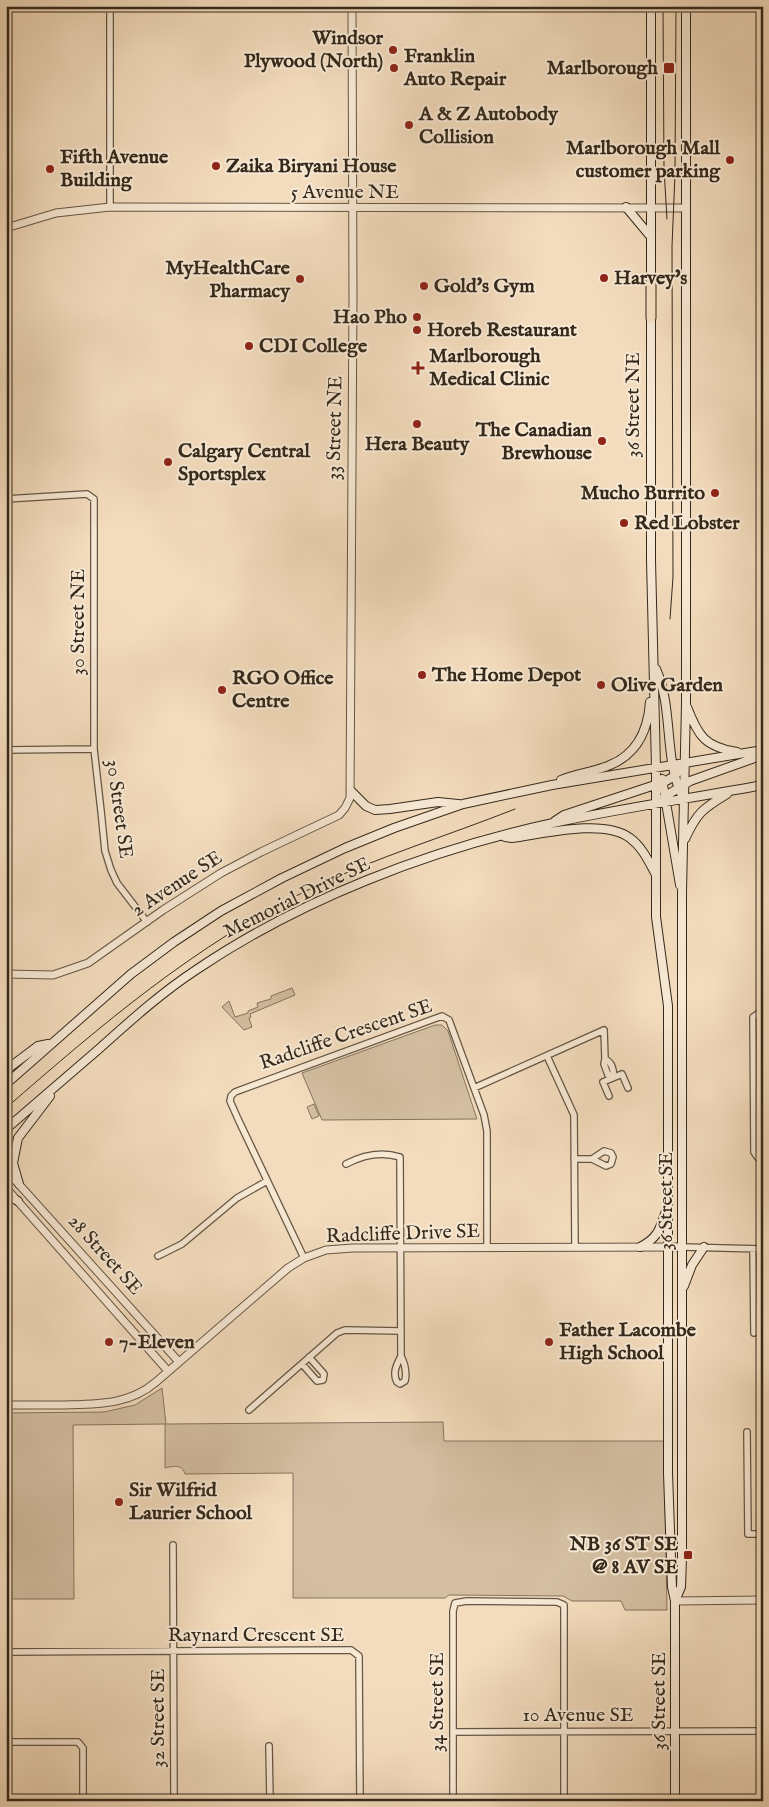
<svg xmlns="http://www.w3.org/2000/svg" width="769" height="1807" font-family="'IM FELL English',serif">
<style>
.green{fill:#d3bea1;stroke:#84745e}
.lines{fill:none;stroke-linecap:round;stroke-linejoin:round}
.minor-casing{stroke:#645644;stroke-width:8}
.tertiary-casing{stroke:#645644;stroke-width:9}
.secondary-casing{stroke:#34291b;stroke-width:10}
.primary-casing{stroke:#34291b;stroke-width:11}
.minor{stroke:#f7e8d4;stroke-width:5.5}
.tertiary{stroke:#f7e8d4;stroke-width:7}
.secondary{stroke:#f7e8d4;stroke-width:8}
.primary{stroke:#f3dcbd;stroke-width:9}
.tram{stroke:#34291b;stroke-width:1}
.poi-dot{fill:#8f2418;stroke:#f7e8d4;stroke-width:2}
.labels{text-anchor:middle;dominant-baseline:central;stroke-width:4;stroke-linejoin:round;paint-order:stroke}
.poi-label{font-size:20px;font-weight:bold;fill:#34291b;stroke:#f7e8d4;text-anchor:start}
.street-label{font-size:20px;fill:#34291b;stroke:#f7e8d4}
</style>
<rect width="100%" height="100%" fill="#f3dcbd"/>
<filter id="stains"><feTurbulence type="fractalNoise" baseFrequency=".004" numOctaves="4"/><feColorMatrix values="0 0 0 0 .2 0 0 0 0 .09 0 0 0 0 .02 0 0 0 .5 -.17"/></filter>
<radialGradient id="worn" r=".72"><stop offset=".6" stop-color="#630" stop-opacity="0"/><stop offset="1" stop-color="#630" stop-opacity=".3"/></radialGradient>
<!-- green -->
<path class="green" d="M292,988L295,995L250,1014L251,1017L249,1018L252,1027L244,1030L222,1007L229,1001L235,1017L248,1013V1011L258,1007L257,1003L271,999V996Z
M435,1025H442L448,1031L477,1119L322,1120L302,1073Z
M314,1104L319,1116L312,1119L307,1107Z
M162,1388L166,1424L443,1422L444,1441H664L667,1610H625L621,1601H572L563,1596L449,1595L445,1598H293V1473L185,1474C182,1464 174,1466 165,1468V1424L73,1425L74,1599H6V1413L104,1412L135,1405Z"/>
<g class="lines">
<!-- minor casing -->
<g class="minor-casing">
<path id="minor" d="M110,6V207
M6,499L87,494L94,499V749L101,811L105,851L111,870L117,883L147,922
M6,750L94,749
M763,1013H759L753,1017L754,1152L758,1158H763
M547,1056L574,1115L575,1247
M605,1059C613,1063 613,1070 614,1077
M474,1088L604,1030L605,1059L604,1064L608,1075H613
M609,1096L603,1082L622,1074L628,1088
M574,1159H592L606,1166L611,1164L613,1157L611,1153L604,1151L592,1159
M346,1164C363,1155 381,1151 400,1157L401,1356C405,1364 407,1372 405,1381L400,1384L397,1382C392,1373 397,1364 401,1356
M682,1247L763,1249
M753,1249L754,1333
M158,1256L182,1244L237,1198L267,1181
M304,1258L238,1119L230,1101L231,1096L235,1092L442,1016L449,1020L484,1115L487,1131V1247
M302,1364L317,1381L323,1380L324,1374L309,1357
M249,1410L337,1333L345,1330L401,1331
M747,1432L748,1534H763
M173,1545L174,1801
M6,1652L351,1650L359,1656L360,1801
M453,1732L763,1731
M6,1742H78L83,1748V1801
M269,1746L270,1801
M453,1801V1611L455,1603L467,1601L557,1602L564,1605V1801"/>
</g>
<!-- tertiary casing -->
<g class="tertiary-casing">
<path id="tertiary" d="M6,228L56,213L110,207L686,208
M6,974L53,975L88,963L163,910L221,873L261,852L339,815L345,808L350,798L353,297L352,6
M6,1170L179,1362
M6,1188L168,1371
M6,1405C26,1405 45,1405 64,1405C98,1404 129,1405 156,1382L288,1268L304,1258L326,1250L353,1248L682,1247
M675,1601L763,1600"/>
</g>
<!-- secondary casing -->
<g class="secondary-casing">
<path id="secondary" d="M626,207L651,237
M651,277V6
M651,318V560L656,768V917L668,1006V1473L672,1587L675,1601V1801
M656,669C674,709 663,758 683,798
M687,707C698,736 705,747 737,752
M662,779L680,885
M561,780C577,773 595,772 610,765C637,754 648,730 650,702
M351,791L366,806L375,810L390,809L438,802L458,804
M664,797L690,781L763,755
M555,821L564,815L664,782L675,776L685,762
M505,837L512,838C542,834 604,818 630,838C642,847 648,860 655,873
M685,839C697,813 702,809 727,794
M6,1070L38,1046L48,1044
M6,1084L131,974L174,942L221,911L282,878L345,848L394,828L463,804L552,785L763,750
M6,1129C37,1102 69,1075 100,1048C130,1021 161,993 196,970C301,899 429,850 553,823C622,808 693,798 763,785
M19,1184L13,1163L18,1138L50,1096
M6,1195L18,1201
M640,1247C658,1238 660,1229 666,1211
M684,1286L692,1265L704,1247
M675,1601L681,1587L682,1558V892L686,703V6"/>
</g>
<!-- primary casing -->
<g class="primary-casing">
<path id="primary" d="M651,318V277"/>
</g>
<!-- minor -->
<use href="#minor" class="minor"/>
<!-- tertiary -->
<use href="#tertiary" class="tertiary"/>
<!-- secondary -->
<use href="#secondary" class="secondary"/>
<!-- primary -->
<use href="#primary" class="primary"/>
<!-- tram -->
<path class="tram" d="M663,6L664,169L667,219
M670,619L673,577L672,246L675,174L676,6
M6,1108C100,1026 197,943 310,889C377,857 447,836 515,809"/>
</g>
<!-- markers -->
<g class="poi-dot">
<circle cx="393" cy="50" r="5"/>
<circle cx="394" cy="68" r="5"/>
<rect x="663" y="62" width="12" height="12" rx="2.5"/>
<circle cx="409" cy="125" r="5"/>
<circle cx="730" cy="160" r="5"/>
<circle cx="216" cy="166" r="5"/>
<circle cx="50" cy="169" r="5"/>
<circle cx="604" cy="278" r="5"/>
<circle cx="300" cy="279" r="5"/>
<circle cx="424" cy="286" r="5"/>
<circle cx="417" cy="317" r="5"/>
<circle cx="417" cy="330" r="5"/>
<circle cx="249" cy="346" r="5"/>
<path d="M415.5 360.5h5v5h5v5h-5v5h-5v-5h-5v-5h5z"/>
<circle cx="417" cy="424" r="5"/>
<circle cx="602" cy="441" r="5"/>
<circle cx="168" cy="462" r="5"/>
<circle cx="715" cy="493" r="5"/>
<circle cx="624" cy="523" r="5"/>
<circle cx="422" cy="675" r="5"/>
<circle cx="601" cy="685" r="5"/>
<circle cx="222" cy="690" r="5"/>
<circle cx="109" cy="1342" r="5"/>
<circle cx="549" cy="1342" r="5"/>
<circle cx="119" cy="1502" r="5"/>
<rect x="683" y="1550" width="10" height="10" rx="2.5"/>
</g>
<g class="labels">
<!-- poi labels -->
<g class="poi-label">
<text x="383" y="38" text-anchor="end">Windsor<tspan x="383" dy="23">Plywood (North)</tspan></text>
<text x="404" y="56">Franklin<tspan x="404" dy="23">Auto Repair</tspan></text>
<text x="658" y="68" text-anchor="end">Marlborough</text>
<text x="419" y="114">A &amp; Z Autobody<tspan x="419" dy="23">Collision</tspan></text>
<text x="720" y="148" text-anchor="end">Marlborough Mall<tspan x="720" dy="23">customer parking</tspan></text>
<text x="60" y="157">Fifth Avenue<tspan x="60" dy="23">Building</tspan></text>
<text x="226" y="166">Zaika Biryani House</text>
<text x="290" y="268" text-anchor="end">MyHealthCare<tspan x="290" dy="23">Pharmacy</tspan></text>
<text x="614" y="278">Harvey's</text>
<text x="434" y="286">Gold's Gym</text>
<text x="407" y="317" text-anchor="end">Hao Pho</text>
<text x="427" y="330">Horeb Restaurant</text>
<text x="259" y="346">CDI College</text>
<text x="429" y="356">Marlborough<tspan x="429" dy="23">Medical Clinic</tspan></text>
<text x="592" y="430" text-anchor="end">The Canadian<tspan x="592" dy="23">Brewhouse</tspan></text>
<text x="417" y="444" text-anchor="middle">Hera Beauty</text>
<text x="178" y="451">Calgary Central<tspan x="178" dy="23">Sportsplex</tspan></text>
<text x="705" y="493" text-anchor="end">Mucho Burrito</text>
<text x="634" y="523">Red Lobster</text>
<text x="432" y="675">The Home Depot</text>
<text x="232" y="678">RGO Office<tspan x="232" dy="23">Centre</tspan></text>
<text x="611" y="685">Olive Garden</text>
<text x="559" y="1330">Father Lacombe<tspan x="559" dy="23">High School</tspan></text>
<text x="119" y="1342">7-Eleven</text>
<text x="129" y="1490">Sir Wilfrid<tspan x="129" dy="23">Laurier School</tspan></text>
<text x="678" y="1544" text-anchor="end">NB 36 ST SE<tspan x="678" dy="23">@ 8 AV SE</tspan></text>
</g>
<!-- street labels -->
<g class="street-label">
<text x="345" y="192">5 Avenue NE</text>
<text transform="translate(633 405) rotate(-90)">36 Street NE</text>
<text transform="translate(335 428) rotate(-89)">33 Street NE</text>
<text transform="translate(78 622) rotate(-90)">30 Street NE</text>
<text transform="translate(119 809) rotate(82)">30 Street SE</text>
<text transform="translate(177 884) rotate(-33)">2 Avenue SE</text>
<text transform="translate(297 898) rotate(-26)">Memorial Drive SE</text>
<text transform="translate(346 1035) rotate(-19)">Radcliffe Crescent SE</text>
<text transform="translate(666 1201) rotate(-90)">36 Street SE</text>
<text transform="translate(403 1234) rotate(-2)">Radcliffe Drive SE</text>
<text transform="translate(105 1255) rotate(48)">28 Street SE</text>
<text x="256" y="1635">Raynard Crescent SE</text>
<text transform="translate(659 1701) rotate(-90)">36 Street SE</text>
<text transform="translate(437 1702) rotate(-90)">34 Street SE</text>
<text x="578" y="1715">10 Avenue SE</text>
<text transform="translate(158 1718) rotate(-90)">32 Street SE</text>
</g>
</g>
<!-- margin -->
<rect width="769" height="1807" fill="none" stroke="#f3dcbd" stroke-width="25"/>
<rect x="8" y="8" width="754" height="1792" fill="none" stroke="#34291b" stroke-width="2.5"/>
<rect x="12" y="12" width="744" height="1782" fill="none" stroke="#34291b"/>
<rect width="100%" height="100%" filter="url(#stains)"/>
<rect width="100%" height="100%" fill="url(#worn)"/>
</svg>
